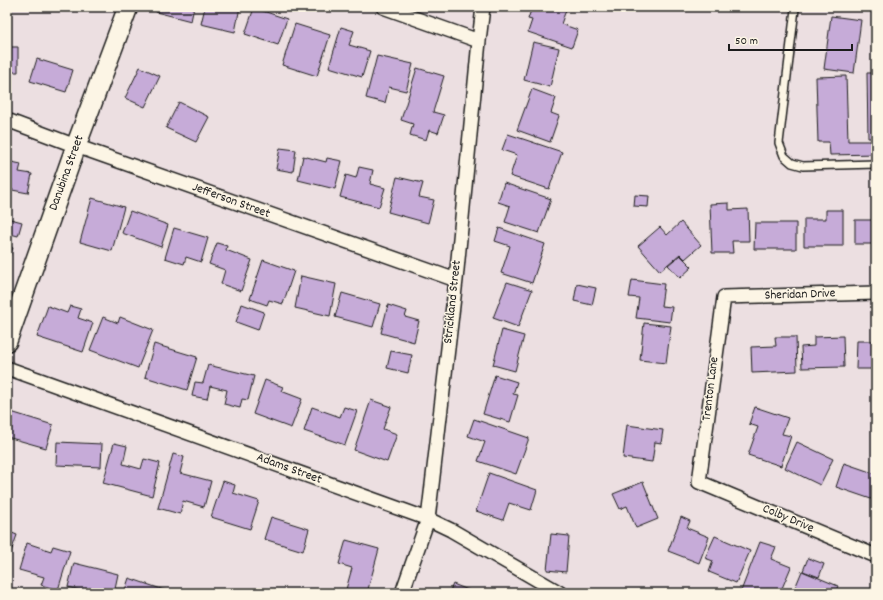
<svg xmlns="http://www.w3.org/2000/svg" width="883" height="600" font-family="Dekko,sans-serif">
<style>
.building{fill:#c6abd8;stroke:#1c1c1c}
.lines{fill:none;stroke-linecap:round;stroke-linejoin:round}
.lane-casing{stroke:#1c1c1c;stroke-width:10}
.street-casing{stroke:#1c1c1c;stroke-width:16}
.secondary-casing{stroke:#1c1c1c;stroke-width:22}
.lane{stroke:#fcf5e5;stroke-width:7}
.street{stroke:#fcf5e5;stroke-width:13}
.secondary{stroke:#fcf5e5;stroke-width:19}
.labels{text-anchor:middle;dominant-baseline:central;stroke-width:3;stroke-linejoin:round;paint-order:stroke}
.street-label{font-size:13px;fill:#1c1c1c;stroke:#fcf5e5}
</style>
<rect width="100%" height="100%" fill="#ecdfe1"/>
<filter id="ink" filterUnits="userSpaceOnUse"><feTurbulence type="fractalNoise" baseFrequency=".025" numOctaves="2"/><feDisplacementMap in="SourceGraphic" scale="8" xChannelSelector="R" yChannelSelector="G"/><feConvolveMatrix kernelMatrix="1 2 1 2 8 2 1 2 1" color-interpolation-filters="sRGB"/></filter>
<g filter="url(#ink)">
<!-- building -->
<path class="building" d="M157,7H194L191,21L156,12Z
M205,7H240L235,32L201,24Z
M532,7H567L561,24L578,30L572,47L528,32L532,20L528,19Z
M254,8L287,19L278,45L245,34Z
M831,16L861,20L854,73L824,69Z
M295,24L330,35L317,76L282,65Z
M341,27L354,31L349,45L370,51L362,77L329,67Z
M533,42L559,48L550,87L524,80Z
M7,47H18V72H7Z
M377,56L413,64L406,91L389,87L385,103L366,98Z
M37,59L73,70L66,92L30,81Z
M140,67L160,76L145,107L125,98Z
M417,68L444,76L433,112L444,115L438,133L429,130L426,140L410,135L413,124L401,120Z
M867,73H876V138H868Z
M846,76L848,141H876V154L830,155L829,142H818L816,77Z
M532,89L556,98L551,113L559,116L550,142L517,130Z
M179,102L209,117L196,142L166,128Z
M508,134L562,152L549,189L510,176L517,155L502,150Z
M280,148L296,150L293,172L276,169Z
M303,156L326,162L327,158L342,161L335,189L298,180Z
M7,161L21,164L19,172L32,174L28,193L7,189Z
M359,167L373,170L370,184L385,188L379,207L340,197L346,175L356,178Z
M397,177L423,183L419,197L434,200L428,223L388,212Z
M504,183L551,199L539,233L505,222L510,206L498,202Z
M635,195L649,196L648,207L634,206Z
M92,198L124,207L112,251L80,242Z
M729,203V210L748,209L749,241H732L733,253H712L710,204Z
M826,210H843V246H804V219H826Z
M130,211L168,225L161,247L122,233Z
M7,218L22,222L18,236L7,233Z
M855,220H876V244H855Z
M681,222L701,245L685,259L680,254L660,271L638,246L660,227L667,235Z
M755,223H796V249H754Z
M174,228L208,238L201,262L186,257L184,264L165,258Z
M499,228L545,244L532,283L501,273L510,246L495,241Z
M217,243L227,246L226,250L252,260L241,291L221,284L225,270L209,264Z
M7,246L13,248L7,262Z
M680,255L692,267L680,278L668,265Z
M263,260L294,271L283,304L269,300L267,305L250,299Z
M301,276L336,284L330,316L295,308Z
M632,280L664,284L661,306L672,307L670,322L636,318L639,298L629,297Z
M507,282L532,290L518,327L493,318Z
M577,284L596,288L592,305L574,301Z
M342,293L380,304L373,327L335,317Z
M242,304L264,312L258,330L236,322Z
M388,305L407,311L405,317L419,321L414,342L381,333Z
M48,306L67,313L70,306L81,309L78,318L93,323L83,352L37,337Z
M103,317L118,323L120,317L153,330L138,368L90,350Z
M644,323L671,326L666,363L640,360Z
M502,330L524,336L515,371L493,365Z
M843,336L844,367L802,368L801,347L814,346V337Z
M775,337H796L797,371L752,373L751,347L776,346Z
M857,341H876V369H856Z
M154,344L197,357L187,390L145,377Z
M391,351L412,355L408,373L387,368Z
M208,365L254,376L248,400L242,399L240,408L224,404L227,390L210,386L207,399L192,396L195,382L203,383Z
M495,375L517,382L513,394L518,395L510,422L483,414Z
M265,380L283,387L281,391L302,399L291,428L253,414Z
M371,400L391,407L383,429L397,434L387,462L354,450Z
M312,407L340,417L344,407L357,411L345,445L304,431Z
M755,407L788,418L782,434L791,436L781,466L748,455L758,427L749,424Z
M11,412L53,425L46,448L7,437V425Z
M474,419L529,438L516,474L478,461L485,442L468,436Z
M627,425L663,430L661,443L655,442L652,462L623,458Z
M57,442L102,444L101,467L56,465Z
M797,442L833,459L820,485L785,468Z
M114,443L127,446L123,464L141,469L144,459L160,463L152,496L103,483Z
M173,454L184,457L180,473L211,481L204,507L183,501L180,514L158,508Z
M844,463L876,474V493L874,500L836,487Z
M489,473L537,490L531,510L509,503L503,520L476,511Z
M223,481L235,485L233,493L259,501L250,529L211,517Z
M643,482L658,519L636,528L627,506L620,509L613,494Z
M271,517L309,529L303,551L264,539Z
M681,517L690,521L687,528L709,537L699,563L668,551Z
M7,531L17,535L7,563Z
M551,534L569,536L566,572L547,570Z
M715,536L750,551L736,583L709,572L713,561L705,558Z
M346,540L379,549L367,593H345L352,568L339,564Z
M760,542L776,547L771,559L791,567L780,593H777L767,589L765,593H745L741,591Z
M27,543L51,551L53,546L70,551L58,590L41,585L44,577L19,570Z
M808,558L824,564L819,577L803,571Z
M74,563L118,574L114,593H93L68,587Z
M802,571L838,586L835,593H793Z
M129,578L167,591L166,593H124Z
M453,584L476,593H449Z"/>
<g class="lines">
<!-- lane casing -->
<g class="lane-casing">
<path id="lane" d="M796,7L795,9L779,143L784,156L792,163L803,166L876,164"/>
</g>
<!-- street casing -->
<g class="street-casing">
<path id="street" d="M383,7L479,41
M7,120L76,146L456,280
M876,293L724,297L699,482L876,556
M7,368L428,519L451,530L560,593
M402,593L428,519L456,280L479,41L483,7"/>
</g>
<!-- secondary casing -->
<g class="secondary-casing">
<path id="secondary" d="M7,341L76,146L128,7"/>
</g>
<!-- lane -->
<use href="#lane" class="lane"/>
<!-- street -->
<use href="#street" class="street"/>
<!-- secondary -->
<use href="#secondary" class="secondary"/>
</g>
</g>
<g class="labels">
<!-- street labels -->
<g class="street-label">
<text transform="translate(67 173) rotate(-70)">Danubina Street</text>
<text transform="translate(231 201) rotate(20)">Jefferson Street</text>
<text transform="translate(800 295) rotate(-2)">Sheridan Drive</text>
<text transform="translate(453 302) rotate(-84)">Strickland Street</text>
<text transform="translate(711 389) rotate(-83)">Trenton Lane</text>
<text transform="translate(289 469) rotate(20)">Adams Street</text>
<text transform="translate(788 519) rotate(23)">Colby Drive</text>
</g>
</g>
<!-- margin -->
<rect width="883" height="600" fill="none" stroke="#fcf5e5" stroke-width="24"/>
<rect x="12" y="12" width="859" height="576" fill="none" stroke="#1c1c1c" stroke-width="1.5" filter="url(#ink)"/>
<!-- scale -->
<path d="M729 44v6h123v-6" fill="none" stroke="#1c1c1c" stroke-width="2"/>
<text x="735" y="44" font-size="12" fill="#1c1c1c" stroke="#fcf5e5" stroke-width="3" paint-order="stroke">50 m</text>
</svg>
